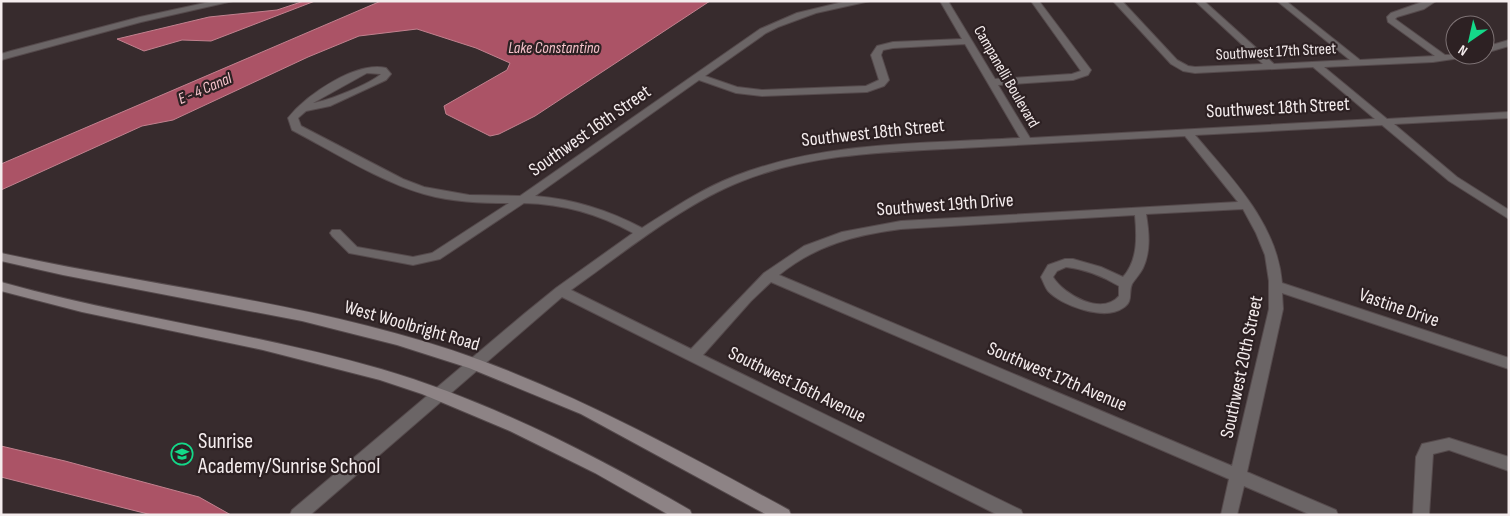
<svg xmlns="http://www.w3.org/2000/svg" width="1510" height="516" font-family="'Sofia Sans Condensed',sans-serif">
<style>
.water{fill:#ab5366;stroke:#c1818e}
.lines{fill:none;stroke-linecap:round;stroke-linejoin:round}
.minor-casing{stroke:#554a4c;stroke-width:2}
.secondary-casing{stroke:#554a4c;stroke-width:2}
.minor{fill:#6b6566;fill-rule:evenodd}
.secondary{fill:#8d8385;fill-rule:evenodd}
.labels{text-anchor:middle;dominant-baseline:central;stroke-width:4.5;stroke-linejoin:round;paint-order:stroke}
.far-water-label{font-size:16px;font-style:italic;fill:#f5c2ca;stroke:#2d2123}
.far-street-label{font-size:16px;fill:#f4eced;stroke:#2d2123}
.street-label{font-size:19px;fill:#f4eced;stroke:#2d2123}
.near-poi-label{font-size:22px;fill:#f4eced;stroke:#2d2123;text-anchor:start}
</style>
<rect width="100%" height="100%" fill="#372b2d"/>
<!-- water -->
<path class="water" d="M304,1H315L211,41L182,40L144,51L117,39L209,17L277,10Z
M381,1H710L535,116L499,134L490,136L446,114L444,106L507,70L510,63L476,48L417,29L359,36L308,57L173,120L142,126L1,190V164Z
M1,446L65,461L199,497L231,515H152L1,477Z"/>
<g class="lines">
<!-- minor casing -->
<g class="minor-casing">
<path id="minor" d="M214,1H233L141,22L1,60V54L11,51L140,17Z
M847,1H870L816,13L778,27L766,33L705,76L737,87L762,90L866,86L879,80L871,55L877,46L893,42L962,39L940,1H948L995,79L1072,74L1081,71L1031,1H1039L1091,70L1088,75L1073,80L998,85L1030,138L1375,119L1313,67L1195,73L1183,71L1171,64L1113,1H1122L1177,60L1188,66L1195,67L1263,64L1195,1H1204L1274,64L1350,60L1277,1H1286L1360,60L1435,56L1388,22L1387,17L1391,13L1425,1H1436L1424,9L1397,17L1395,19L1445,55H1469L1467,57L1433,62L1324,67L1387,119L1509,112V118L1394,124L1457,177L1509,210V219L1449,181L1382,125L1195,135C1232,179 1277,223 1282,283L1509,358V369L1282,293L1283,309L1247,472L1336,510L1338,515H1311L1244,486L1237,515H1221L1229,479L771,282L751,301L703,355L1021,510L1023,515H998L562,297L310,515H290L292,510L524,314L556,288L633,233C599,214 564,204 524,203L440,259L413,265L349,253L332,236L330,233L332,230H340L357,247L413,257L432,253L509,203C480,203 452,202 424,194C379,181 334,152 292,130L288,118C306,95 356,61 386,68L391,74L386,80L330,106L306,111L298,118L301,126L403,179L424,187L469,195L520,196L760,29L797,13ZM965,44L1020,138C925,144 825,141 735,176C701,189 672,209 642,228C608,210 573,199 535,196L699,80L736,93L762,96L867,92L884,86L889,80L881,55L883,50L893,48ZM367,73L381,74C370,84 328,101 313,103ZM1185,136L1238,202L901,221L842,232L804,246L764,273L691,349L571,290C623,253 683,204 742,181C813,153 888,152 962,148C1036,144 1110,140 1185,136ZM1243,209L1256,233L1265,255L1269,281V309L1232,466L779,275C816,245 855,235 901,229L1135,215C1137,237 1138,260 1123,277L1101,267L1073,259H1065L1048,265L1041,277C1043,281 1045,287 1048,291C1062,306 1105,321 1123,308C1134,301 1128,293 1132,284C1135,279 1140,274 1143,268C1151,251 1149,232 1146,214ZM1066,267C1085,269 1102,276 1119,286V296C1102,316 1064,295 1053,277L1057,271Z
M1509,40V46L1485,53V47Z
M1449,438L1509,457V471L1449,450L1433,454L1429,515H1413L1416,457L1422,444Z"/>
</g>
<!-- secondary casing -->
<g class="secondary-casing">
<path id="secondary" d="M1,253C160,288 326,304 480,360C588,400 688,455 789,510L791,515H767L581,414L469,368L397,345L302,321L63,275L1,261Z
M1,282C126,317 256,333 381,369C490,401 592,454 690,510L692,515H669L595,473L510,431L422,394L380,380L263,350L82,312L1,291Z"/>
</g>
<!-- minor -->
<use href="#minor" class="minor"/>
<!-- secondary -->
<use href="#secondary" class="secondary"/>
</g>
<!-- icons -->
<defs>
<g id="school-ring" transform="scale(1.125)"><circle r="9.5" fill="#2d2123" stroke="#14d989" stroke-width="1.5"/><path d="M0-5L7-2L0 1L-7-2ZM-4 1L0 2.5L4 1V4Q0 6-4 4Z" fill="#14d989"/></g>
</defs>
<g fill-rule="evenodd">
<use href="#school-ring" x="182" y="454"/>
</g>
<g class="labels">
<!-- far-water labels -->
<g class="far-water-label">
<text x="554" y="48">Lake Constantino</text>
<text transform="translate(205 89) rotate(-23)">E - 4 Canal</text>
</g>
<!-- far-street labels -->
<g class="far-street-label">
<text transform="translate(1276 52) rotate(-3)">Southwest 17th Street</text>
<text transform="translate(1006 77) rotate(60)">Campanelli Boulevard</text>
</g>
<!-- street labels -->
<g class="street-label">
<text transform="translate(1278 108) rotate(-3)">Southwest 18th Street</text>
<text transform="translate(590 131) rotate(-35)">Southwest 16th Street</text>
<text transform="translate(873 133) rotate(-6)">Southwest 18th Street</text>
<text transform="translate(945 205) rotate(-4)">Southwest 19th Drive</text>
<text transform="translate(1399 308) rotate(19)">Vastine Drive</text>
<text transform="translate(412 326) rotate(16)">West Woolbright Road</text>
<text transform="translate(1242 367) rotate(-78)">Southwest 20th Street</text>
<text transform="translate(1057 377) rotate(23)">Southwest 17th Avenue</text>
<text transform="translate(797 385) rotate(26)">Southwest 16th Avenue</text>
</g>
<!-- near-poi labels -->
<g class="near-poi-label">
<text x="198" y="441">Sunrise<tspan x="198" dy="25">Academy/Sunrise School</tspan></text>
</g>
</g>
<!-- border -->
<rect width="1510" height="516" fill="none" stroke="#f4eced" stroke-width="5"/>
<!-- north arrow -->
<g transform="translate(1470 40) rotate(214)"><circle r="24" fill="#2d2123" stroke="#7d7274"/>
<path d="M0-4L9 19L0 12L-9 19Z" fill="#14d989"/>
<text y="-8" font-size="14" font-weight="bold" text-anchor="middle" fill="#f4eced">N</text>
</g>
</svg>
